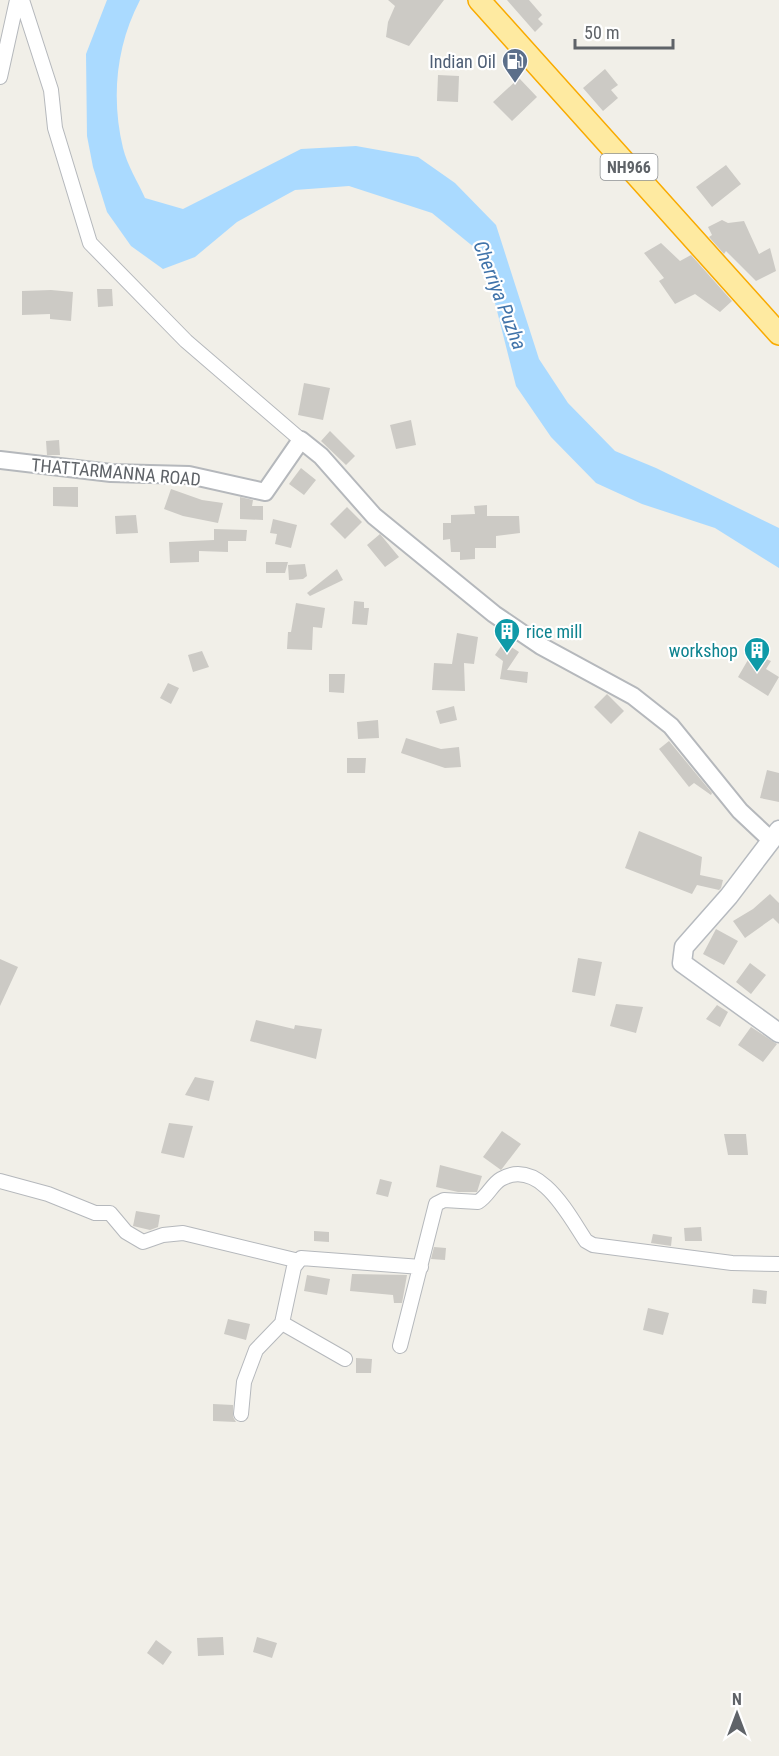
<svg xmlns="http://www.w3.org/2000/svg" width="779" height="1756" font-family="'Roboto Condensed',sans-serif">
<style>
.water{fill:#aadaff}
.building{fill:#cccac5}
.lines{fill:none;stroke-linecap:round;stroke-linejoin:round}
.minor-casing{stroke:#b5b8bc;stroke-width:16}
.tertiary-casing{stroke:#b5b8bc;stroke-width:20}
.secondary-casing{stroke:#b6babf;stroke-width:21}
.trunk-casing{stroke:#f9ab00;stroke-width:24}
.minor{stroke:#fff;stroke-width:14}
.tertiary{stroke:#fff;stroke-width:16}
.secondary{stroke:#fff;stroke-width:18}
.trunk{stroke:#feeaa1;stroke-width:21}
.labels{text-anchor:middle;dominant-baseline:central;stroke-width:4.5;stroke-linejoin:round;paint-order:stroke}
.shield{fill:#fff;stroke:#8f9295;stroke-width:1.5}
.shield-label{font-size:16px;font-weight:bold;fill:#5f6368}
.service-label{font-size:18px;fill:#4e5e75;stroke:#fff;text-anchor:end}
.street-label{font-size:18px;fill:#5f6368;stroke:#fff}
.culture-label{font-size:18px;fill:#0d838f;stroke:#fff;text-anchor:start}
.water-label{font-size:20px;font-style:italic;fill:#4174aa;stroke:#fff}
</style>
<rect width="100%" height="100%" fill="#f1efe8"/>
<!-- water -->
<path class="water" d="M107,0H140C116,46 111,98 123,148C127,165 138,182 145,198L183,209L301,149L356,146L418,157L455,183L496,225L539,359L568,403L615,451L656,468L779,528V568L715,528L642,504L596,483L551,437L516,386L492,291L475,248L432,213L349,186L295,190L237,222L195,257L163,269L131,246L107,212L93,167L87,136L86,54Z"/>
<!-- building -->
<path class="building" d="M388,0H444L409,46L386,37L388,22L395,6Z
M507,0H529L542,15L538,19L543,24L535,32Z
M605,69L618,85L611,90L618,98L603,111L583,88Z
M438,75L459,76L458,102L437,101Z
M519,78L537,97L512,121L493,102Z
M726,165L741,184L712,207L696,187Z
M722,220L728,223L744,221L759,254L770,248L776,271L756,281L726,251L724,254L709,237L712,235L708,227Z
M661,243L680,261L691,255L732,301L720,312L695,294L675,304L659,281L664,278L644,253Z
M97,289H112L113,306L98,307Z
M51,290L73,292L71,321L50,319V314L22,315V291Z
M304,383L330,388L323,420L298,415Z
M411,420L416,445L396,449L390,425Z
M330,431L355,456L346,465L321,441Z
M59,440L60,455H47L46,441Z
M301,468L316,480L304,495L289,484Z
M53,487H78V507L53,506Z
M171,489L202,500L223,503L218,523L183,516L164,509Z
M240,497L253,500L252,506H263V520L240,519Z
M487,505V516H519L520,533L496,536V548H475V559L460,560V552H451L450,539L443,540V523H451V515L475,514L474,506Z
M347,507L362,522L345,539L330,524Z
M136,515L138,533L116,534L115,516Z
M273,519L297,525L291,548L275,544L277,534L270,533Z
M214,529L247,530L246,541H228V552L199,551V562L170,563L169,542L214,540Z
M380,534L399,557L385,567L367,545Z
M266,562H288L285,573H266Z
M305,564L307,576L303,579L289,580L288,565Z
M337,569L343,580L310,596L307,593Z
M354,601L364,602V608H369L367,625L352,624Z
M296,603L325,608L322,628L313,627L312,650L287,649L288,632H291Z
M457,633L478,637L474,664L464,663L465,691L432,690L434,663L452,664Z
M504,642L519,652L507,670L528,672L527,683L500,679L503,661L495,655Z
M202,651L209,667L193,672L188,655Z
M752,653L771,661L766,669L779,677L768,696L738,677Z
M329,674H345L344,693L329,692Z
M168,683L179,688L171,704L160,698Z
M607,694L624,711L611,724L594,707Z
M454,706L457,720L440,724L436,711Z
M378,720L379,738L358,739L357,722Z
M406,738L441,749L459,747L461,767L445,768L401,753Z
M669,741L712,793L711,795L694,783L689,787L659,749Z
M347,758H366L365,773H347Z
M767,770L779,773V802L760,798Z
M639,831L702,857L700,875L723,880L721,888L719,890L697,885L692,894L625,868Z
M770,894L779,903V924L773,918L745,938L733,921L753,909Z
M716,929L738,941L724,965L703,954Z
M578,958L602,962L595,996L572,992Z
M0,959L18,967L0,1006Z
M750,963L766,975L751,994L736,982Z
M616,1004L643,1007L636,1033L610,1026Z
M717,1005L728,1012L720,1027L706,1019Z
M256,1020L294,1029L295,1025L322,1029L316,1059L250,1041Z
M751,1027L777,1044L763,1062L738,1045Z
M195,1077L214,1081L209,1101L185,1095Z
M169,1123L193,1126L184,1158L161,1153Z
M502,1131L521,1144L501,1170L483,1157Z
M724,1134H746L748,1155H728Z
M440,1165L482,1176L477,1192H458L436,1187Z
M380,1179L392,1182L388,1197L376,1194Z
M136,1211L160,1215L158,1227L150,1230L133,1226Z
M701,1227L702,1241H685L684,1228Z
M314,1231L329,1232V1242L314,1241Z
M653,1234L672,1237L671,1246L651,1243Z
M434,1247L446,1248L445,1260L431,1259Z
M352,1274L407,1275L402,1303H394L393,1295L350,1291Z
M307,1275L330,1279L327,1295L304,1291Z
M753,1289L767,1291L766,1304L752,1303Z
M648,1308L669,1313L663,1335L643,1330Z
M228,1319L250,1324L246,1340L224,1334Z
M356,1358L372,1359L371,1373H356Z
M213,1404L233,1405V1417L236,1422L213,1421Z
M223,1637L224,1655L198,1656L197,1638Z
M257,1637L277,1643L272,1658L253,1652Z
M156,1640L172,1652L163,1665L147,1653Z"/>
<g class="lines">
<!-- minor casing -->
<g class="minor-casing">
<path id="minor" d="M22,0L51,90L55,128L90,243L186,341L301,440
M0,77L17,0
M0,1181L48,1194L95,1213H110L126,1232L143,1242L163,1235L183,1233L299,1261
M282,1323L345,1359
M400,1346L436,1204L444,1200L478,1202C488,1196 492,1184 501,1179C540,1157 569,1216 586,1241L593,1245L732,1263L779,1264
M241,1414L244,1382L256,1350L282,1323L294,1267L301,1258L421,1267"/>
</g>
<!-- tertiary casing -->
<g class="tertiary-casing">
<path id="tertiary" d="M0,460L111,473L189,475L265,492L301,440L321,456L374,516L494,614L541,646L633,696L671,726L740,811L771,840"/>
</g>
<!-- secondary casing -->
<g class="secondary-casing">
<path id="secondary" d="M779,830L729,896L684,947L682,963L779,1033"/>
</g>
<!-- trunk casing -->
<g class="trunk-casing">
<path id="trunk" d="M479,0L779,334"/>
</g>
<!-- minor -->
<use href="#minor" class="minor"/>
<!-- tertiary -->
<use href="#tertiary" class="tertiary"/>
<!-- secondary -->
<use href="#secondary" class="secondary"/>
<!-- trunk -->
<use href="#trunk" class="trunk"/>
</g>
<!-- icons -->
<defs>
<g id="fuel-pin" transform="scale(1.35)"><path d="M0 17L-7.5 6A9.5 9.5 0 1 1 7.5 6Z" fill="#5c6f8a" stroke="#fff"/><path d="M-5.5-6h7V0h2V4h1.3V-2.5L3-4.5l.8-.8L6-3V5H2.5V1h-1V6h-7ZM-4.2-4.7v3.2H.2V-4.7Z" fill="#fff"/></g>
<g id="building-pin" transform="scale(1.35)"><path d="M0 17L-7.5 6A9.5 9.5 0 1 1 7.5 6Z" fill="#0f9aa8" stroke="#fff"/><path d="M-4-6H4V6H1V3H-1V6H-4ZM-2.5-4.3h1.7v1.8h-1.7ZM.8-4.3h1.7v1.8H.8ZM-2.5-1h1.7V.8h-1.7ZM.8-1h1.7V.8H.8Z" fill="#fff"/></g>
</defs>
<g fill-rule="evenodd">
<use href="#fuel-pin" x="515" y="61"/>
<use href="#building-pin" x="507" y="631"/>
<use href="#building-pin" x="757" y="650"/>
</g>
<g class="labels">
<!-- shield labels -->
<rect class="shield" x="600.5" y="154" width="57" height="26" rx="4.5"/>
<g class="shield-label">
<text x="629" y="167">NH966</text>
</g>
<!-- service labels -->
<g class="service-label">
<text x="496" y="61">Indian Oil</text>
</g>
<!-- street labels -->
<g class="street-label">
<text transform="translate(116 472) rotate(5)">THATTARMANNA ROAD</text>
</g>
<!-- culture labels -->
<g class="culture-label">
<text x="526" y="631">rice mill</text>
<text x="738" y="650" text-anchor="end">workshop</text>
</g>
<!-- water labels -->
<g class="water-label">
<text transform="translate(500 295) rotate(69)">Cherriya Puzha</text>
</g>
</g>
<!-- north arrow -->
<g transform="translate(737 1714)" stroke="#ffffff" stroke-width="4.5" paint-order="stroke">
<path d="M0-4.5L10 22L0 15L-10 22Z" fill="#5f6368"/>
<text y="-9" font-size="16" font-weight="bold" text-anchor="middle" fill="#5f6368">N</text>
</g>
<!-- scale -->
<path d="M575 39v9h98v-9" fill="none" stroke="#5f6368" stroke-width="3"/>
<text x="584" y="39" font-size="18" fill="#5f6368" stroke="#ffffff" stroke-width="4.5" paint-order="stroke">50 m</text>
</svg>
